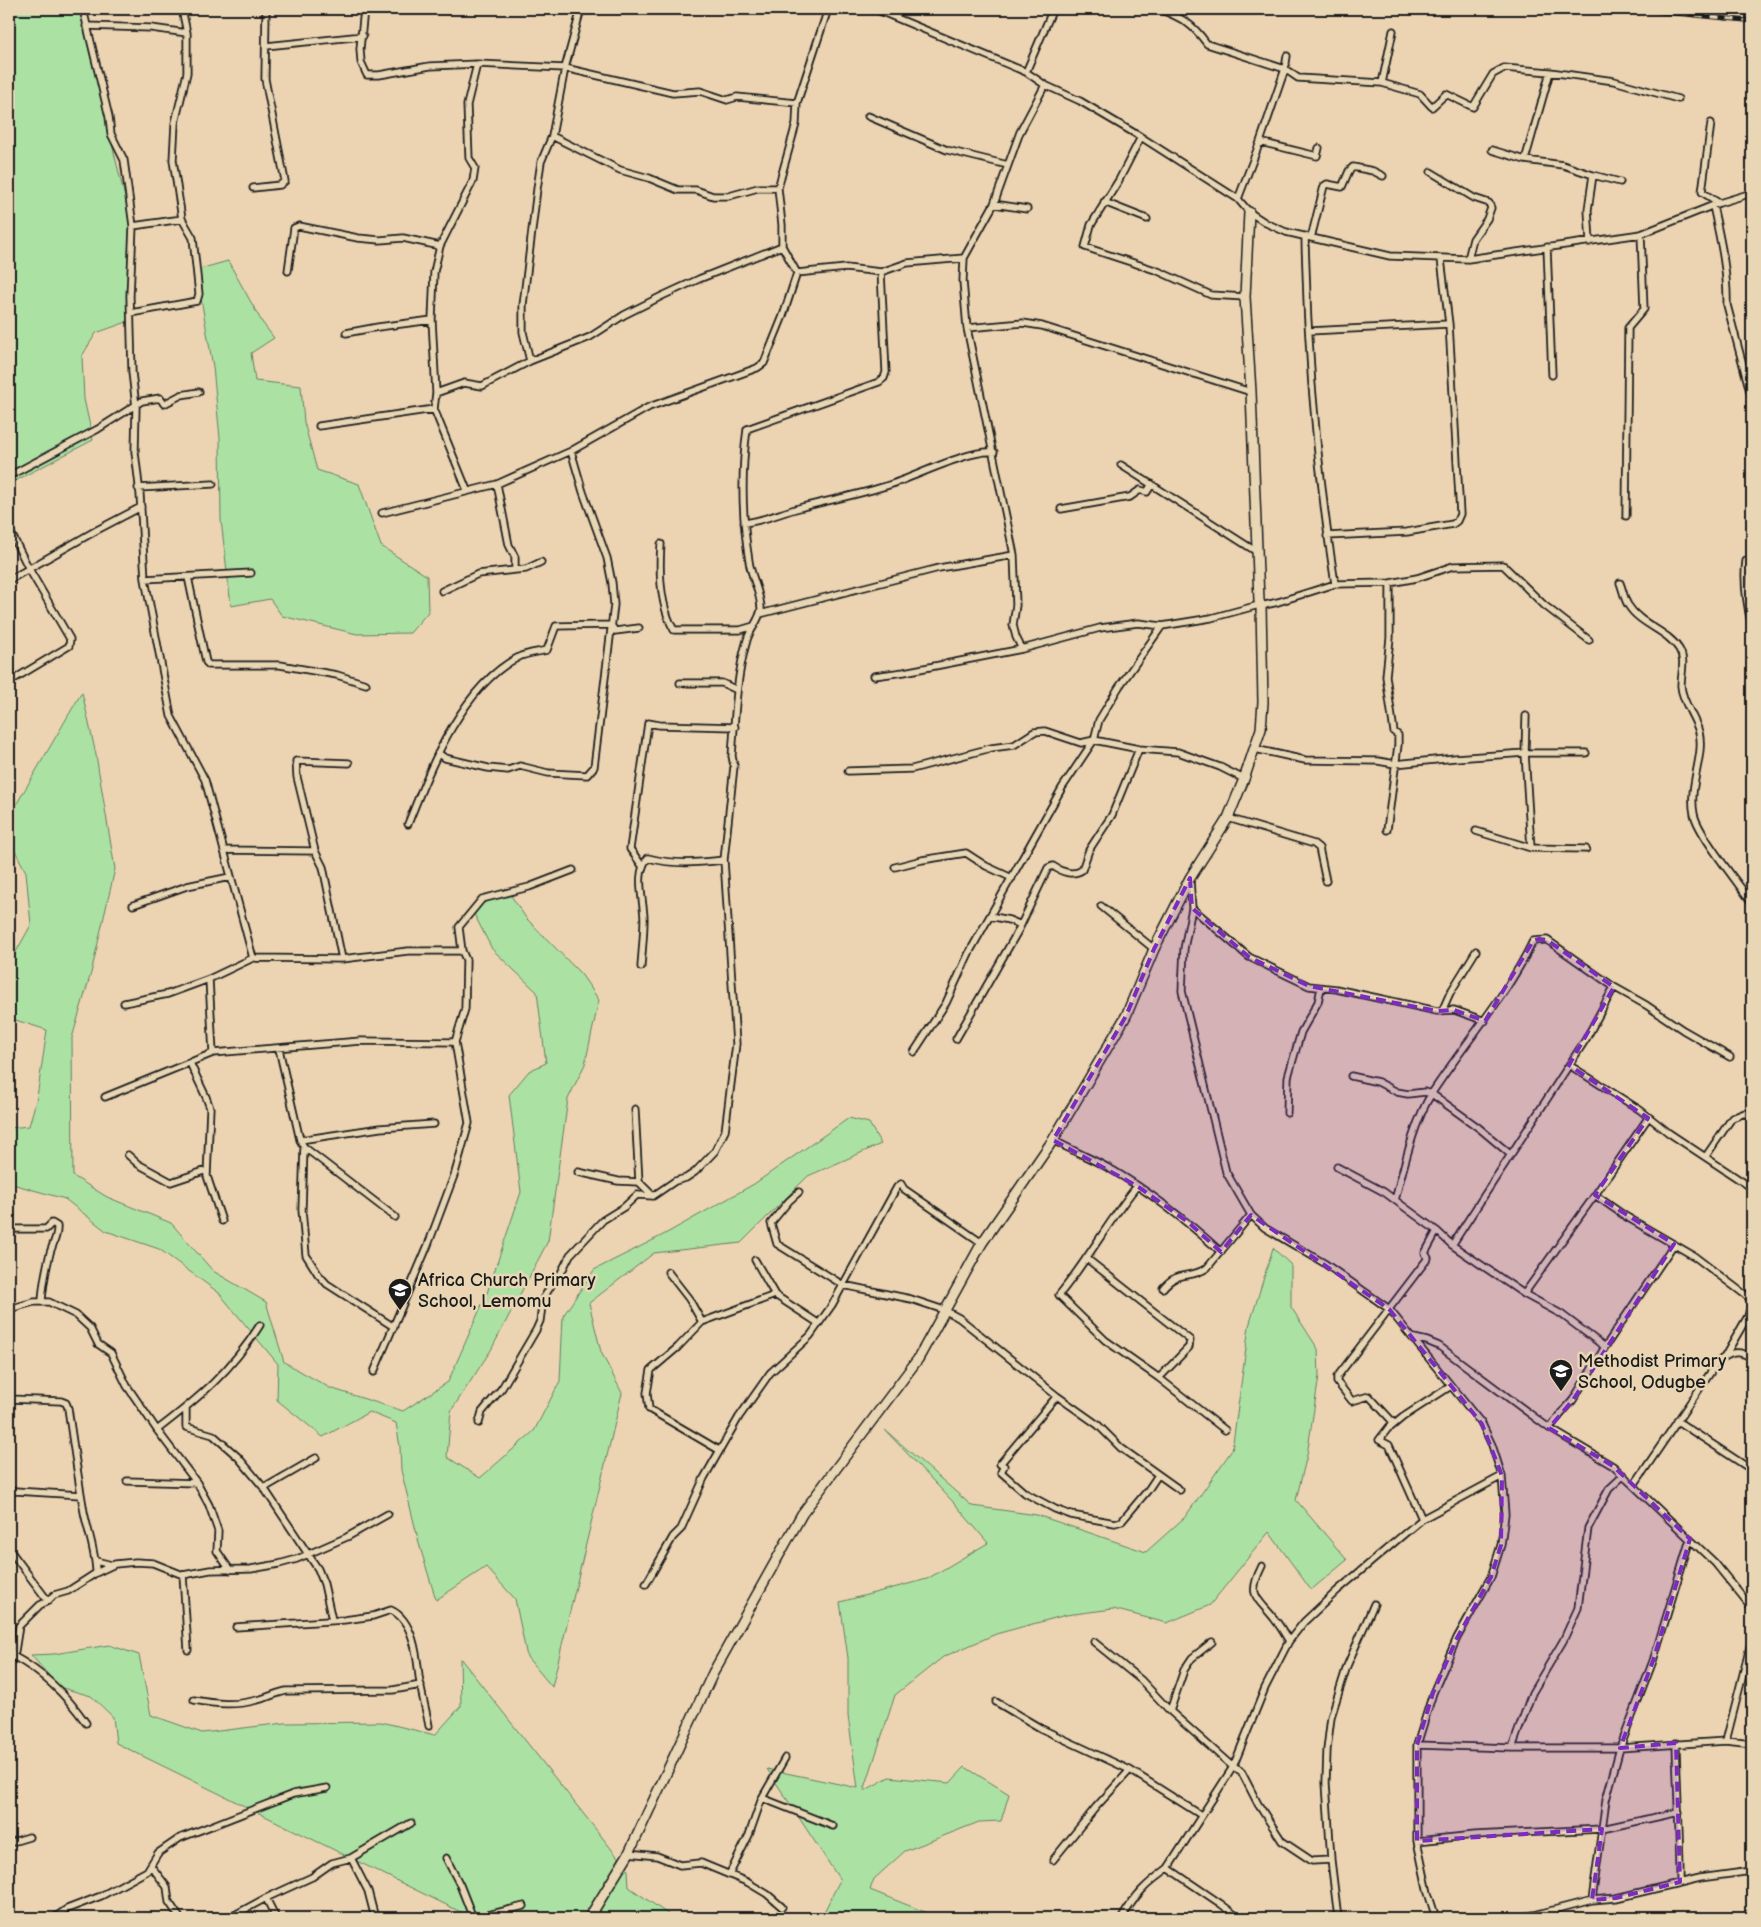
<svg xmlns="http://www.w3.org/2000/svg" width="1761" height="1927" viewBox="0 0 1761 1927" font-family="'Balsamiq Sans',sans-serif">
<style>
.green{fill:#ace1a4;stroke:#647e60}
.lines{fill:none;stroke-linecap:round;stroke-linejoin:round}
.street-casing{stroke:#1c1c1c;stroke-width:9}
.secondary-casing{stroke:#1c1c1c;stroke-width:12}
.street{stroke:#e8d6b4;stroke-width:5.5}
.secondary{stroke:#e8d6b4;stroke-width:9}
.rail-casing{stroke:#1c1c1c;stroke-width:4.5}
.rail{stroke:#e8d6b4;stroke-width:2.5;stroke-dasharray:8;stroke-linecap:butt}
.marked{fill:#7b2cbf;fill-opacity:0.2;stroke:#7b2cbf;stroke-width:4;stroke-dasharray:10 6;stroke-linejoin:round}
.labels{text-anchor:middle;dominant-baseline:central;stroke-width:5;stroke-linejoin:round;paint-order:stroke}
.poi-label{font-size:18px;fill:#1c1c1c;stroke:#e8d6b4;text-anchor:start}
</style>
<rect width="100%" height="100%" fill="#ecd4b3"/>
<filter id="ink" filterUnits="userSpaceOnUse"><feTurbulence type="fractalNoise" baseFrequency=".02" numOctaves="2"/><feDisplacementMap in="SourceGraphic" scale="10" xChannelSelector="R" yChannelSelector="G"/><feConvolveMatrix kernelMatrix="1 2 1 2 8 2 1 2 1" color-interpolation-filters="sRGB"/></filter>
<g filter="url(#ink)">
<path class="green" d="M 9,9 L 79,9 L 130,218 L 127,322 L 96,333 L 82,356 L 84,399 L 93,440 L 9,484 Z
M 228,261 L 262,322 L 274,338 L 251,353 L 255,381 L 301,386 L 304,422 L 317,470 L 359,484 L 381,546 L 427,576 L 428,612 L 410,633 L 357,634 L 282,616 L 270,599 L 231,606 L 221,520 L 220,438 L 213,367 L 196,270 Z
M 82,692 L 96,755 L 115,869 L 91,973 L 72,1038 L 73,1176 L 107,1197 L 171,1223 L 213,1271 L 266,1302 L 284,1362 L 330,1388 L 403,1411 L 448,1382 L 487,1293 L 521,1192 L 509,1095 L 529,1071 L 546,1063 L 537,992 L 492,949 L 472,910 L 506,888 L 526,918 L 581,974 L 599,1000 L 585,1064 L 568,1099 L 548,1241 L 491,1350 L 451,1411 L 447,1457 L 480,1478 L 534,1431 L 560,1381 L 563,1316 L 594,1270 L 665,1234 L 754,1184 L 849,1118 L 869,1123 L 881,1144 L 808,1176 L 741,1243 L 654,1253 L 589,1303 L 601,1352 L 622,1393 L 552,1687 L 527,1657 L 515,1599 L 486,1567 L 436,1600 L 420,1547 L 401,1470 L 400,1447 L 396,1423 L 369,1412 L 323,1437 L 277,1400 L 278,1364 L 219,1293 L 159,1249 L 106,1231 L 65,1199 L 16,1185 L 9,1187 L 9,1128 L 29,1126 L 37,1097 L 47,1030 L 9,1018 L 9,961 L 11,961 L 31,925 L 26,872 L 9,839 L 9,817 Z
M 1273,1248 L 1291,1265 L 1291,1307 L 1318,1349 L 1319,1376 L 1307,1455 L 1296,1500 L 1347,1560 L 1311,1590 L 1269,1532 L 1210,1605 L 1167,1623 L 1113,1609 L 1066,1615 L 996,1634 L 943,1657 L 895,1695 L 864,1791 L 889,1777 L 950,1783 L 965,1767 L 1009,1794 L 1001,1821 L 979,1822 L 905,1851 L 874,1879 L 870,1890 L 940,1918 L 821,1918 L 840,1880 L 767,1769 L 858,1788 L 848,1716 L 848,1658 L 840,1602 L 927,1579 L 988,1543 L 955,1504 L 885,1430 L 972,1506 L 1037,1515 L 1146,1552 L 1185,1517 L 1232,1450 L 1249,1326 Z
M 109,1645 L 139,1655 L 151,1715 L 202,1733 L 285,1723 L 381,1722 L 435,1735 L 461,1706 L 460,1658 L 628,1870 L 629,1887 L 672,1917 L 680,1918 L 473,1918 L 116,1743 L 113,1717 L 91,1696 L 59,1687 L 31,1655 L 54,1654 Z"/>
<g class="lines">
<defs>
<path id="street" d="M 83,9 L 109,117 L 111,134 L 124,160 L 133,226 L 130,296 L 132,372 L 136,407 L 135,452 L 140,494 L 145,579 L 171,716 L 205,780 L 253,958
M 364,9 L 360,49 L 361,62 L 367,75 L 379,75 L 430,66 L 477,64 L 565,68 L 673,93 L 700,91 L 727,100 L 737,97 L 797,103
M 875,9 L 1026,72 L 1045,85 L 1080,101 L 1141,137 L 1238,199 L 1249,212 L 1266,223 L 1286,232 L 1390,256 L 1468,259 L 1641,234 L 1719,203 L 1752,193
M 1159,9 C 1182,18 1192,23 1207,44 L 1285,69 L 1260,142 L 1238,199
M 86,26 L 151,28 L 187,33
M 266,46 L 363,36
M 1287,56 L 1285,69 L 1298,78 L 1382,83 L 1420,94 L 1432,107 L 1446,94 L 1473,107 L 1493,74 L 1504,68 L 1550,72 L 1614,81 L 1678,99
M 1026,72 L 1053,9
M 1382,83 L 1393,31
M 868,116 L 947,150 L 1008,165
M 1711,123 L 1702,192 L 1719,203
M 552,136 L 620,170 L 649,178 L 678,190 L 696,190 L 713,196 L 729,196 L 758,188 L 778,188
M 1141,137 L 1119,180 L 1091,225 L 1085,247 L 1158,271 L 1211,295 L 1245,297
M 1260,142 L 1317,156 L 1319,148
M 1492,150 L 1525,160 L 1563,165 L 1593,175 L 1620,182
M 1525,160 L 1550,72
M 1431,172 L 1474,198 L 1489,203 L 1491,208 L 1487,219 L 1473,239 L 1468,259
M 253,188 L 280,185 L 285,181 L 265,79 L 266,9
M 1104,202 L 1147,219
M 994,204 L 1027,209
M 1713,206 C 1720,238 1728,273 1727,305 L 1752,399
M 133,226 L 182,219
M 1305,236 C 1307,352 1317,469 1335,584
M 1311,238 L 1324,186 L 1327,184 L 1342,187 L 1349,171 L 1353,167 L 1373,171 L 1383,176
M 1590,242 L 1588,210 L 1593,175
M 1547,247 L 1552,375
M 288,271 L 294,228 L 299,226 L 358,238 L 380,240 L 403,238 L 440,246
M 797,273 L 846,268 L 881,272 L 907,263 L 964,258
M 131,313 L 197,301 L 199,294 L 193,238 L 182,219 L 173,160 L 175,123 L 187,73 L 187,33 L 182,9
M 967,328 L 1023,323 L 1042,326 L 1251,392
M 1309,331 L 1449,324
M 346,333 L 378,327 L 432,320
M 530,361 L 523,332 L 523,305 L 537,189 L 541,162 L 552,136 L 565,68 L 581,9
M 436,393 L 464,383 L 482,386 L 530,361 L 590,337 L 624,315 L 662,296 L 699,279 L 782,246
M 319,426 L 434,409
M 1121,465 L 1257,552
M 9,476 L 98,429 L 142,401 L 160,398 L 164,404 L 181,395 L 199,392
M 497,484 L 509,545 L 515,557 L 515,570 L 526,569 L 541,562
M 138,488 L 213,484
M 467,490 L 434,409 L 436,393 L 432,320 L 434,272 L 440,246 L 473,181 L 475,168 L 469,158 L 467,105 L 477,64
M 1061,509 L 1130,497 L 1140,490 L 1147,492 L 1152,484
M 382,513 L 497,484 L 571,451 L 649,407 L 757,368 L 764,363 L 783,316 L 797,273 L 782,246 L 782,225 L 778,188 L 796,124 L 797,103 L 828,9
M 1626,516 L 1628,328 L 1644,309 L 1641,234
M 744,523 C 763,521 780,513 799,508 C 830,500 862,494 892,484 C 917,476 970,449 994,452
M 9,529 L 29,569 L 70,639 L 69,646 L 9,682
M 1327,536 L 1407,532 L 1453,524 L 1457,521 L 1460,514 L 1449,324 L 1441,259
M 661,544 C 659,571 660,606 674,630 L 740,630 L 754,626
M 1752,557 L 1746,561 C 1743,582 1747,606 1752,627
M 188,577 L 206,662 L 209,665 L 280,665 L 337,675 L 366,684
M 145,579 L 251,573
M 9,580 L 97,530 L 141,507
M 1620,583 C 1623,590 1624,599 1628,605 C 1640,625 1667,630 1679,649 C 1686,660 1681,674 1681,686 C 1682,702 1695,717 1699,732 C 1705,756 1688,785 1694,814 C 1698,834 1739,884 1752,903
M 442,591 L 478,574 L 515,570
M 1261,606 L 1278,602 L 1335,584 L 1390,583 L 1417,578 L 1453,566 L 1503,565 L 1544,605 L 1589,640
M 760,614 L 939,568 L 1014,555
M 1022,649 L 1016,637 L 1013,625 L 1016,605 L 1014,555 L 967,328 L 963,281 L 964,258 L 994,204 L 1020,132 L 1045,85
M 874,676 L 904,672 L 1022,649 L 1100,628 L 1138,623 L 1162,626 L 1211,618 L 1259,605
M 680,683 L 722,683 L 737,690
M 1526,716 L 1525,753 L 1531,848
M 1255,749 L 1305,760 L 1378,761 L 1395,764 L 1455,758 L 1525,753 L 1586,753
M 438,753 L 445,758 L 488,768 L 508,770 L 520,766 L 548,773 L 587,775 L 594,767 L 614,605 L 612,583 L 607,558 L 583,492 L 571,451
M 848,771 L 912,769 L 991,748 L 1014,745 L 1034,732 L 1045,731 L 1081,743 L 1094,740 L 1139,749 L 1178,752 L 1220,767 L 1244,779
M 1228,818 L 1314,844 L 1319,848 L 1326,881
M 408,824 C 430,768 463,683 521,656 C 529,653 539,652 547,650 L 556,626 L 611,625 L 615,631 L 639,628
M 1387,830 L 1398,745 L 1398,735 L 1394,732 L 1386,676 L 1390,638 L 1390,583
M 1476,831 L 1531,848 L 1586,849
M 224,850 L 315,851 L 323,867 L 342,959
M 315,851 L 297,777 L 296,761 L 349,763
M 643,867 L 630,849 L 648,723 L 659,725 L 735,727
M 895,867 L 922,860 L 966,853 L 986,866 L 1012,878
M 1190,880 L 1192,908 L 1184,949 L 1182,991 L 1226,1172 L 1251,1215 L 1265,1228 L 1324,1263 L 1389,1309 L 1482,1424 L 1492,1445 L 1502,1476 L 1505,1514 L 1501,1545 L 1491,1577 L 1457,1638 L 1433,1693 L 1417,1745 L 1417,1841 L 1428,1893 L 1436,1918
M 133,905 L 187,886 L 230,877
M 1101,906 L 1154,949
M 1192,908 L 1249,957 L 1309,986 L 1336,989 L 1437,1011 L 1454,1010 L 1485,1021
M 990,916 L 1009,920 L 1021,925
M 641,967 C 642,951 644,935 644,919 C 644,901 634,873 648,858 C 675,865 696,863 724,860
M 209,979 L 213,1053
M 124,1003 L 168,994 L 209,979 L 253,958 L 342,959 L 408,951 L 462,951
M 1442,1011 L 1450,993 L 1476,951
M 956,1039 L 1018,931 L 1048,868 L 1053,866 C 1061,872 1073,876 1082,870 L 1089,850 L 1112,815 L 1139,749
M 279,1049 L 300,1140 L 304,1147 L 302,1210 L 306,1255 L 318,1274 L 327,1284 L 394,1327
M 914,1052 L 946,1003 L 969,953 L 1062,788 L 1094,740 L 1099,720 L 1119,687 L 1162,626
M 190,1063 L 206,1097 L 210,1108 L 207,1176 L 222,1221
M 1569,1065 L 1640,1110 L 1669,1133 L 1752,1188
M 1351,1076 L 1378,1082 L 1397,1092 L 1408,1094 L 1425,1092 L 1432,1094 L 1479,1128 L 1510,1154
M 105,1097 L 213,1053 L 361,1041 L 455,1042
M 635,1109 L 639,1182
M 1287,1113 L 1288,1077 L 1301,1032 L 1318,1002 L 1321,988
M 300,1140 L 380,1128 L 434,1124
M 1053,1140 C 1073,1151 1095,1160 1114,1171 C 1153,1194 1188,1222 1221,1252
M 304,1147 L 395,1217
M 128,1155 L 138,1164 L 171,1182 L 207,1170
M 1706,1156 L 1732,1118 L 1745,1113 L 1752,1117
M 1337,1167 L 1384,1192 L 1437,1231 L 1452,1245 L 1524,1294 L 1561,1314 L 1605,1347
M 578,1172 L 618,1181 L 639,1182 L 653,1196
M 1137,1186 C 1109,1220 1088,1260 1059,1295 L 1105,1340 L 1159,1378 L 1225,1430
M 799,1192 L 789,1201 L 771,1223 L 777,1244 L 843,1285 L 911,1299 L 944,1310 L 959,1318 L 1057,1396 L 1098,1425 L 1121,1448 L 1180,1490
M 1595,1195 L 1625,1216 L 1694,1256 L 1752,1300
M 1395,1200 C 1404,1167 1414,1121 1432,1093 C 1466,1041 1507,996 1533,941 L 1547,940 L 1614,987 L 1646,1005 L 1683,1030 L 1730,1057
M 9,1229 L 46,1229 L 52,1223 L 57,1226 C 58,1236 53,1243 50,1253 C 46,1269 43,1285 42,1301
M 1452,1245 L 1586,1039 L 1614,987
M 1086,1258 L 1190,1340 L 1189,1347 L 1159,1378
M 755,1260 L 775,1295 L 818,1323
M 668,1272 L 689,1299 L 702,1322
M 1163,1288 C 1179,1269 1189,1280 1207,1268 L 1251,1215
M 1524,1294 L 1595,1195 L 1648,1118
M 9,1309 L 34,1302 L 49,1302 L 76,1315 L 90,1328 L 98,1344 L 111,1353 L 127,1386 L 157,1430 L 197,1483 L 209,1505 L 218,1531 L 217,1551 L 230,1570
M 1414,1338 L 1427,1341 L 1439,1346 L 1549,1428 L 1613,1466 L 1715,1563 L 1752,1609
M 1725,1356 L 1748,1316 L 1752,1302
M 374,1372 L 428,1245 L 455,1173 L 469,1123 L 455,1042 L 465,1009 L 466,960 L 462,951 L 459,927 L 482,899 L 529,887 L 573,870
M 1057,1396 L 1000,1464 L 1004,1466 L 1001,1472 L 1025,1493 L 1055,1509 L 1071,1515 L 1115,1523 L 1122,1521 L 1148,1490 L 1158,1475
M 9,1399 L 61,1401 L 66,1403 L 68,1408 C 73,1443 78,1477 84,1512 C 88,1532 96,1553 96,1573
M 186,1408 L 186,1427 L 213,1435 L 238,1457 L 264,1488 L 318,1569 L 324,1584 L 332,1620
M 1677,1421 L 1752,1470
M 479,1423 L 482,1412 L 502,1388 L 536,1330 L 540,1321 L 543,1299 L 552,1284 L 558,1279 L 570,1255 L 603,1220 L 624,1207 L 637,1195 L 653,1196 L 675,1181 L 686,1178 L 695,1172 L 715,1151 L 725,1131 L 736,1044 L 724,860 L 734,766 L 732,756 C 735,717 736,677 747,640 C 750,629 760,620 761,609 C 761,593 751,577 749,561 C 742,518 741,473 747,429 L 879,382 L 884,378 L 886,372 L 881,272
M 1391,1427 L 1403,1417 L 1451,1386
M 1549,1428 L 1573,1400 L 1605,1347 L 1674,1244
M 157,1430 C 199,1398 232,1370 260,1325
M 1382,1438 L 1379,1440 L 1389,1445 L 1422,1519
M 1379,1440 L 1393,1422 L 1369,1396 L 1352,1401 L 1337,1382 L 1337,1377 L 1428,1258 L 1425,1253 L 1437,1231
M 719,1450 L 649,1409 L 647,1393 L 651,1370 L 678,1347 L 702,1322 L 775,1295
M 127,1481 L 197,1483
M 1634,1485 L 1717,1363 C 1729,1352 1738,1349 1752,1358
M 264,1488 L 316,1458
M 9,1493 L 15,1491 L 81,1495
M 9,1549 L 48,1601
M 96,1561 L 112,1565
M 1262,1566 C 1246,1598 1258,1597 1276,1621 C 1281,1627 1285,1635 1289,1641
M 183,1575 L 188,1650
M 646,1584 L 673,1537 L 681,1529 L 704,1478 L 739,1417 L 770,1373 L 810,1336 L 832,1305 L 897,1187 L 901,1184 L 904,1189 L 982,1243
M 236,1627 L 344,1620 L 373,1616 L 391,1610 C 413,1620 417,1655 419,1676 C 421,1693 426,1709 429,1726
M 1094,1642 L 1141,1680 L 1170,1711 L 1233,1767 L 1241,1771 L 1258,1804 L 1282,1841 L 1312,1861 L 1331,1860
M 13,1656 C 43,1672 67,1696 86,1723
M 9,1660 L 15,1651 L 19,1626 L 40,1605 L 48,1601 L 54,1595 L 68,1591 L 96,1573 L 115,1564 L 136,1562 L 153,1563 L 183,1575 L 210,1570 L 251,1569 L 279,1564 L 297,1559 L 347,1537 L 388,1514
M 194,1700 C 216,1704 235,1706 257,1700 C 267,1698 276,1693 286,1691 L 393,1690 L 421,1685
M 996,1702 L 1042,1729 L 1130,1770 L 1201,1815
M 1170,1711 L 1184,1670 L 1192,1658 L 1212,1642
M 1726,1741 L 1752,1639
M 1676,1743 C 1677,1790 1680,1836 1680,1882
M 1417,1745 L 1512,1748 L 1620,1748 L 1726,1741 L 1752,1744
M 1512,1748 L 1532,1693 L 1563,1641 L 1578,1608 L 1588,1528 L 1609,1489 L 1624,1475
M 762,1798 L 833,1826
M 1417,1841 L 1475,1835 L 1602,1829 L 1679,1812
M 9,1843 L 29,1837
M 629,1853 L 657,1856 L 680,1865 L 701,1863 L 747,1882 L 767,1894 L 782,1907
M 351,1858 L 368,1891 L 375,1918
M 446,1858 L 460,1885 L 473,1918
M 1053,1860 L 1096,1807 L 1130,1770
M 151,1866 L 167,1887 L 169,1902 L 180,1918
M 729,1875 L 749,1835 L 762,1798 L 785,1758
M 266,1898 L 276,1918
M 1592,1900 L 1606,1800 L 1620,1748 L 1653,1661 L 1690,1539
M 54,1918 L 67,1909 L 101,1896 L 147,1871 L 158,1853 L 180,1838 L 293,1794 L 327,1788
M 229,1918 L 266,1898 L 312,1877 L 332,1863 L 351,1858 L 411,1823
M 475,1918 L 524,1906
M 1122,1918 C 1136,1894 1145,1885 1168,1868
M 1239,1918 L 1221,1904 L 1168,1868 L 1233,1767 L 1265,1688 L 1289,1641 L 1304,1622 L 1338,1590 L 1422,1519 L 1502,1476
M 1338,1918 L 1331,1860 L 1326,1783 L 1327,1750 L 1331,1717 L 1347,1666 L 1374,1604
M 1517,1918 L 1534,1915 L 1592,1900 L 1616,1898 L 1700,1878 L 1752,1871"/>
<path id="secondary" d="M 589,1918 L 629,1853 L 713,1673 L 802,1514 L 918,1359 L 982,1243 L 1053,1140 L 1126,1016 L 1154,949 L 1190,878 L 1228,818 L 1244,779 L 1261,729 L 1263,702 L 1261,606 L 1259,601 L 1251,392 L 1245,297 L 1249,212"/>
</defs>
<use href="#street" class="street-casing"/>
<use href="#secondary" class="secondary-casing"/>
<use href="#street" class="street"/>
<use href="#secondary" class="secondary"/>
<defs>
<path id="rail" d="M 1632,9 L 1752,21"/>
</defs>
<use href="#rail" class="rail-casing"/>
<use href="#rail" class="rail"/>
</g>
</g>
<path class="marked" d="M 1190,878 L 1192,908 L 1249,957 L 1309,986 L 1437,1011 L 1454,1010 L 1485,1021 L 1533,941 L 1539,939 L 1547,940 L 1614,987 L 1569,1065 L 1648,1118 L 1595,1195 L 1674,1244 L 1573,1400 L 1549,1428 L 1613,1466 L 1690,1539 L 1653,1661 L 1620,1748 L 1676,1743 L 1680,1882 L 1616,1898 L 1592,1900 L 1602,1829 L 1417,1841 L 1417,1745 L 1433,1693 L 1457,1638 L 1491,1577 L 1501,1545 L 1502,1476 L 1482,1424 L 1389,1309 L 1251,1215 L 1221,1252 L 1188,1222 L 1137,1186 L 1053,1140 L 1126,1016 L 1154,949 Z"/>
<defs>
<symbol id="school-pin" viewBox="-11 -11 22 30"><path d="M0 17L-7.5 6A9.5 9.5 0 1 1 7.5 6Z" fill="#1c1c1c" stroke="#e8d6b4"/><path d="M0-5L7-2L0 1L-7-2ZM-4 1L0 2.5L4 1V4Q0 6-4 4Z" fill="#fff"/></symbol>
</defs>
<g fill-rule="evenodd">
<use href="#school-pin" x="386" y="1276" width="28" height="38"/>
<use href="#school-pin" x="1547" y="1357" width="28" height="38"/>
</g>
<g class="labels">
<g class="poi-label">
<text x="418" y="1280">Africa Church Primary<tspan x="418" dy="21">School, Lemomu</tspan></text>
<text x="1578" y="1361">Methodist Primary<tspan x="1578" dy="21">School, Odugbe</tspan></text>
</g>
</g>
<rect width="1761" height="1927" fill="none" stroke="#e8d6b4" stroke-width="30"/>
<rect x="15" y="15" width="1731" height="1897" fill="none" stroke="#1c1c1c" stroke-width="2" filter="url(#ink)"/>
</svg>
